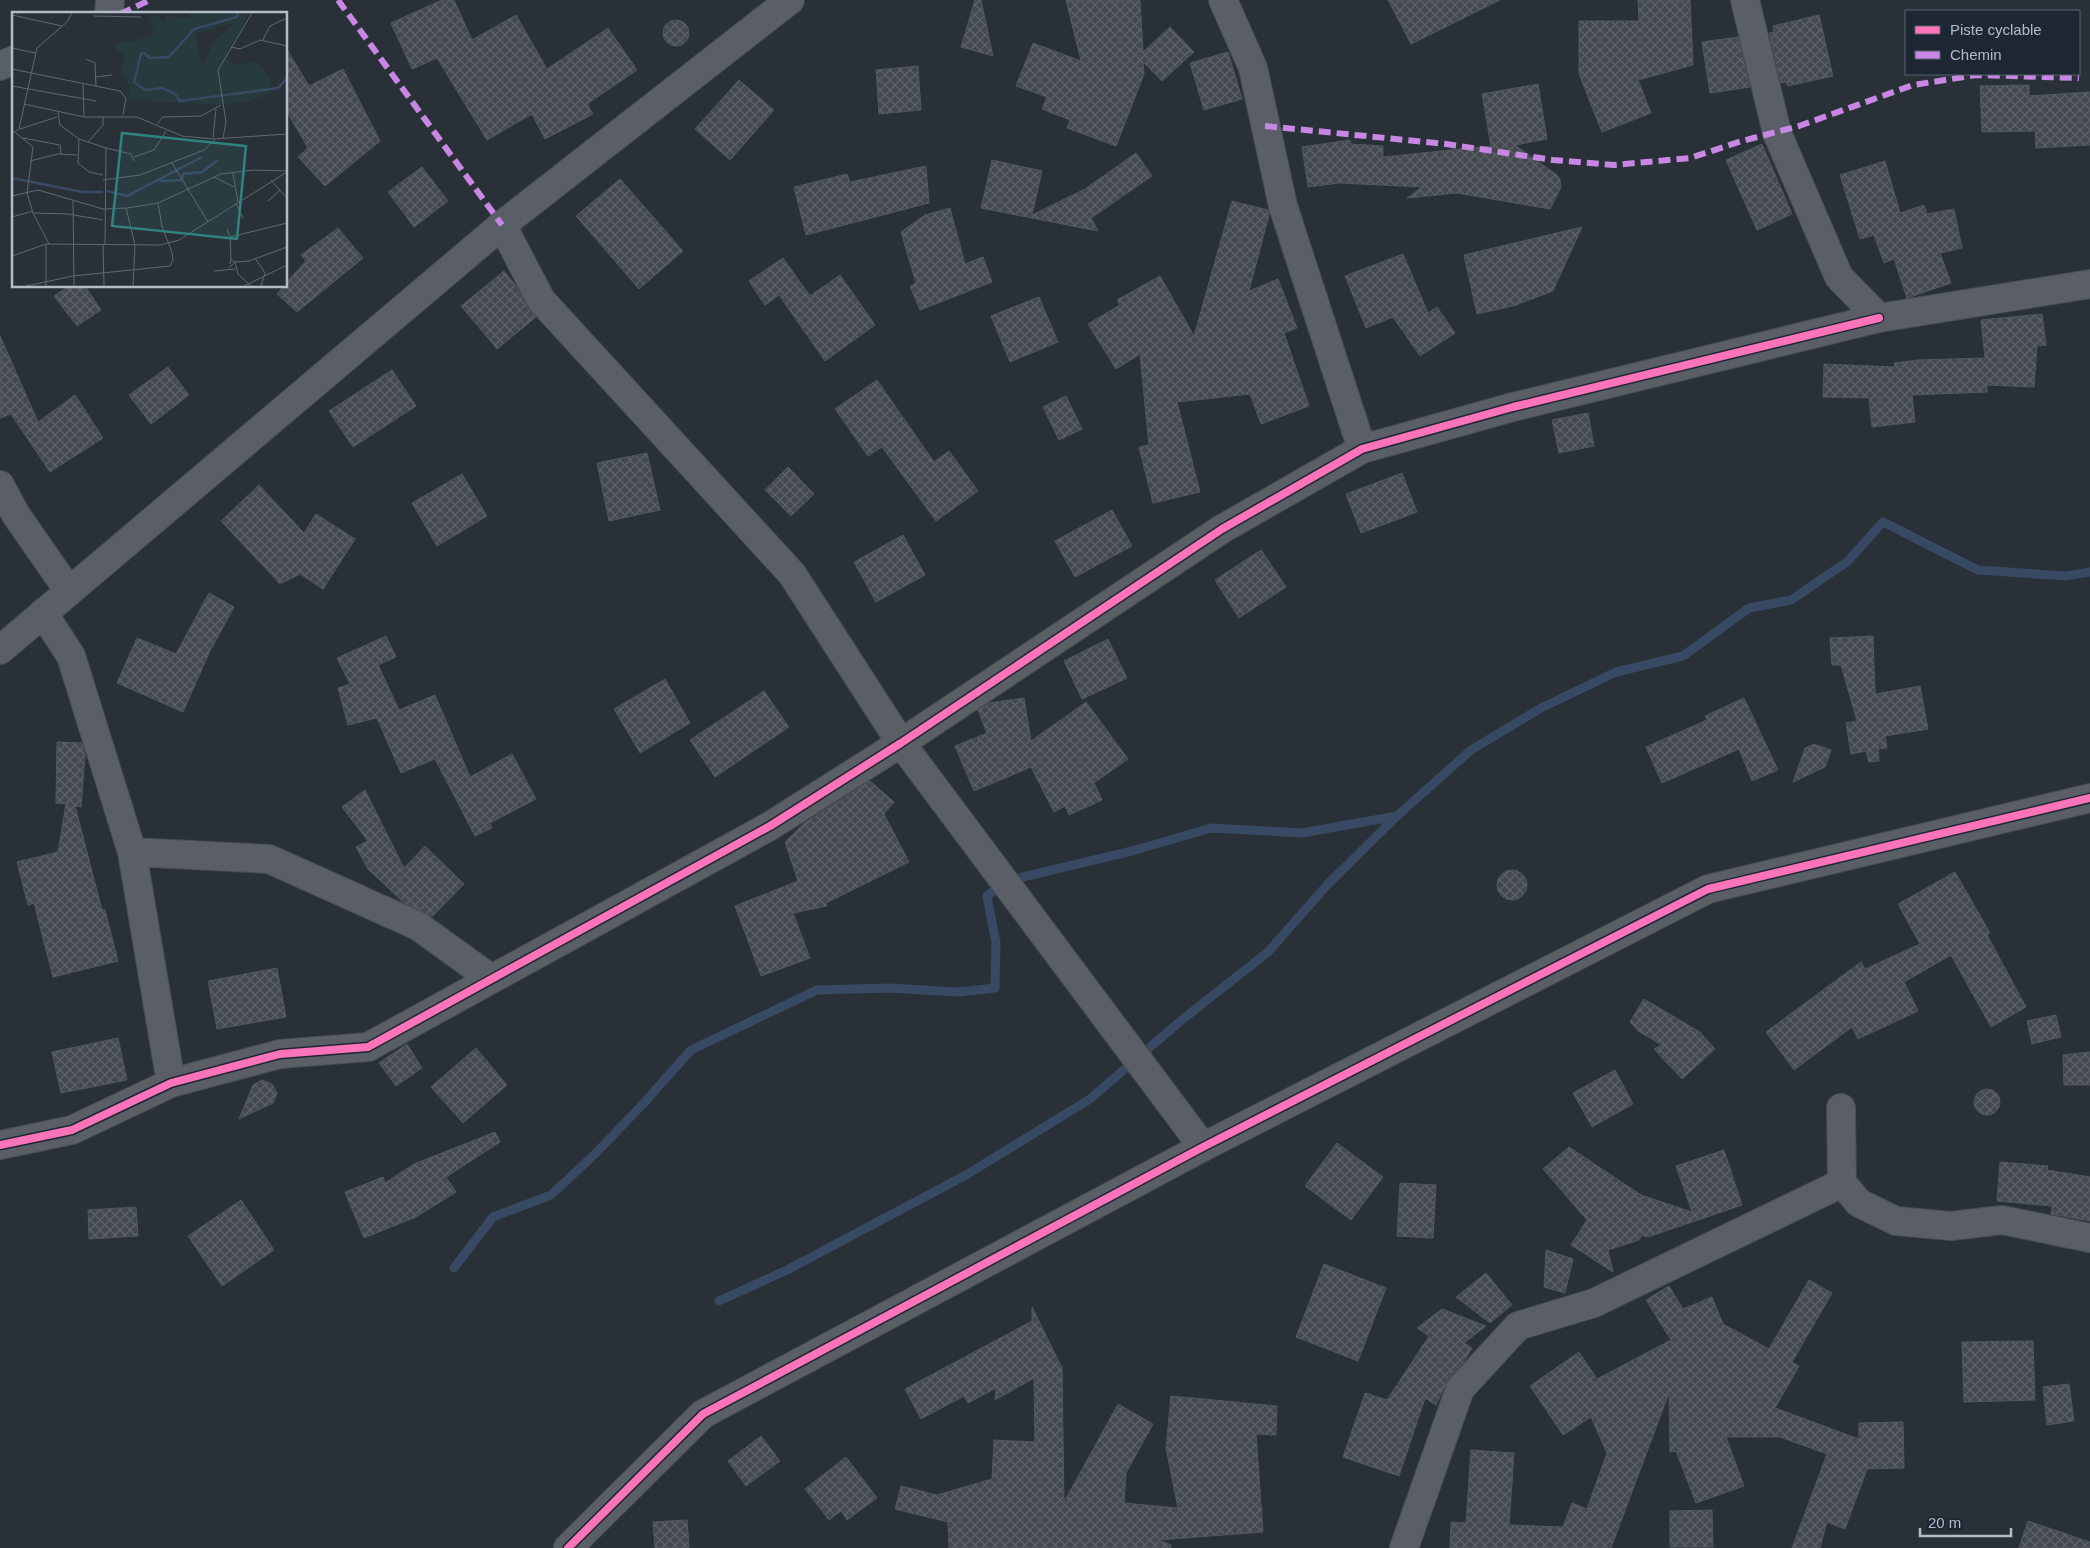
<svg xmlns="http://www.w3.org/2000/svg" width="2090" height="1548" viewBox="0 0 2090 1548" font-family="Arial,sans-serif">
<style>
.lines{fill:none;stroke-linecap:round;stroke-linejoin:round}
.stream{stroke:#384963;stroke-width:9}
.building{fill:url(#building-cross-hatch);stroke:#52575f}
.minor-casing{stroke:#484c53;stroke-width:30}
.tertiary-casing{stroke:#484c53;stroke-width:30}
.minor{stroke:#5a5e66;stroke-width:28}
.tertiary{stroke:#5a5e66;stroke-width:28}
.quiet{stroke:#c787e3;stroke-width:6;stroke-dasharray:12 6;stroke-linecap:butt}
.cycleway-casing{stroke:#1d2633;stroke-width:11}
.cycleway{stroke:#fb73b8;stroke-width:8}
.inset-river{fill:none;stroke:#384963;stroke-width:2.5}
.inset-road{fill:none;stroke:#616872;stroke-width:1}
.view{fill:#308480;fill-opacity:0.15;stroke:#308480;stroke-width:2.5}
.inset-edge{fill:none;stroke:#b4bcc9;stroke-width:2.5}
</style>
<defs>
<pattern id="building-cross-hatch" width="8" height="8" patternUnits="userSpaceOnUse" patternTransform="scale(1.25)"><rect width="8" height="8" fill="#444950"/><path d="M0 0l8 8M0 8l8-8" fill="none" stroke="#5d6168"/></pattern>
</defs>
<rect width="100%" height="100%" fill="#2a3038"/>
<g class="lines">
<path class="stream" d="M 454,1268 L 493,1217 L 551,1195 L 595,1154 L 642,1105 L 691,1050 L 817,990 L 888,988 L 958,992 L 995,988 L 996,943 L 987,896 L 1006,881 L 1132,851 L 1211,828 L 1302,833 L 1397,816
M 719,1301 L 787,1270 L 966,1175 L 1090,1099 L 1178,1023 L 1268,952 L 1328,884 L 1397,816 L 1471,750 L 1541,708 L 1616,672 L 1683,656 L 1749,608 L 1791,600 L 1847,562 L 1883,522 L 1978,570 L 2066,576 L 2090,572"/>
</g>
<path class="building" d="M 442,0 L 454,0 L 472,40 L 516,15 L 547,69 L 608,28 L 637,70 L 587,104 L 593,114 L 545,139 L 532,114 L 487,140 L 437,58 L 412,69 L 391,23 Z
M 975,0 L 981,0 L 993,56 L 961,47 Z
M 1066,0 L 1140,0 L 1143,52 L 1170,27 L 1194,52 L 1162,81 L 1143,62 L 1144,74 L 1116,146 L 1067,128 L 1070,120 L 1042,109 L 1047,97 L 1016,86 L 1033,43 L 1081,61 Z
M 1388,0 L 1500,0 L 1411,44 Z
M 1638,0 L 1690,0 L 1693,65 L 1638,80 L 1651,113 L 1602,132 L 1579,74 L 1579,21 L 1639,21 Z
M 1819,15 L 1833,76 L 1788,86 L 1786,82 L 1781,83 L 1769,33 L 1774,32 L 1773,26 Z
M663 33a13 13 0 1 1 26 0a13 13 0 1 1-26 0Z
M 1738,37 L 1750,87 L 1710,93 L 1702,42 Z
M 286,48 L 309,86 L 343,69 L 380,141 L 325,186 L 298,157 L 308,148 L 286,110 Z
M 1228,52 L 1242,99 L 1204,110 L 1190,63 Z
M 918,66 L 921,110 L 879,114 L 876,70 Z
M 739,80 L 774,110 L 730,160 L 695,129 Z
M 1538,84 L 1547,139 L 1515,145 L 1557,175 L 1560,179 L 1561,187 L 1550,209 L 1457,193 L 1407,198 L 1422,187 L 1339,183 L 1308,187 L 1302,147 L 1350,140 L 1351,144 L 1383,146 L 1383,157 L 1491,146 L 1482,94 Z
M 2029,85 L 2029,96 L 2090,92 L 2090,145 L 2036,148 L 2035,131 L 1982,132 L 1980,86 Z
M 1762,144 L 1792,214 L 1757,230 L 1726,160 Z
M 1136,153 L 1152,176 L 1091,218 L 1098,231 L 981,208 L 992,160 L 1042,171 L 1032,215 L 1085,189 Z
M 1885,161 L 1900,213 L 1924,205 L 1927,214 L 1954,209 L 1962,248 L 1940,253 L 1951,283 L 1907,298 L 1894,259 L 1884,263 L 1874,235 L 1860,239 L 1840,175 Z
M 926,166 L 929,203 L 806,235 L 794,187 L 847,174 L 850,182 Z
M 422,167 L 448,201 L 414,227 L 388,192 Z
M 620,179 L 683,251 L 639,289 L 576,216 Z
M 1232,201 L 1268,210 L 1269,215 L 1249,291 L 1278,279 L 1297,328 L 1284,333 L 1309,406 L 1261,424 L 1250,394 L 1177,402 L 1200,492 L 1153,503 L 1139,447 L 1149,445 L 1140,354 L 1116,369 L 1088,324 L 1120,305 L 1117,300 L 1160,276 L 1194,336 Z
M 950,208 L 965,264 L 983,257 L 992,282 L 920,310 L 910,286 L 916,283 L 901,232 L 925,215 Z
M 1582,227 L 1553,291 L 1513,306 L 1477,314 L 1464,255 Z
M 338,228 L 363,258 L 297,312 L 277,294 L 284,286 L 286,286 L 286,283 L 306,261 L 301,255 Z
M 1403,254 L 1428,313 L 1437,307 L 1455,333 L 1420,356 L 1393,317 L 1366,328 L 1345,276 Z
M 783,258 L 810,296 L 840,275 L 875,325 L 825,361 L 779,295 L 765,305 L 749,281 Z
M 504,271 L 516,286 L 527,307 L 536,317 L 497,349 L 461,306 Z
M 69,286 L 85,286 L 101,310 L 77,326 L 54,296 Z
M 1039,297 L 1058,342 L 1010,362 L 991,316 Z
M 2042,314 L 2046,345 L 2037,346 L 2034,387 L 1987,385 L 1987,392 L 1912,395 L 1915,422 L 1872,427 L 1869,398 L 1823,397 L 1824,364 L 1895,367 L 1894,363 L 1918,360 L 1985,358 L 1981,320 Z
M 0,336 L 38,422 L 75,395 L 103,438 L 50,472 L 11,414 L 0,418 Z
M 168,367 L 189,395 L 151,424 L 129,395 Z
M 392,370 L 416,406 L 353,447 L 329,411 Z
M 877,380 L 934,462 L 949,451 L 978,491 L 936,521 L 882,447 L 868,456 L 835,409 Z
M 1066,396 L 1082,429 L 1059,440 L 1043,407 Z
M 1588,413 L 1594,446 L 1559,453 L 1552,420 Z
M 647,453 L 660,510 L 609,521 L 597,463 Z
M 788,467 L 814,494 L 791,516 L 765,490 Z
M 1402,473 L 1417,512 L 1361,533 L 1346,494 Z
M 462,474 L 487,516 L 437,546 L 412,503 Z
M 259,485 L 304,533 L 316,514 L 355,539 L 323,589 L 300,574 L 280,584 L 221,521 Z
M 1112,510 L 1132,546 L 1075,577 L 1055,541 Z
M 903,535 L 925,575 L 876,602 L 854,562 Z
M 1261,550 L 1286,587 L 1239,618 L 1215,580 Z
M 209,593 L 234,607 L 209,653 L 183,712 L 117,683 L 137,638 L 176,654 Z
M 386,636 L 396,657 L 378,665 L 399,710 L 435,695 L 470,777 L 512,754 L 536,799 L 490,823 L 492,828 L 475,836 L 435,759 L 401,773 L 377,718 L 348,725 L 338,688 L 350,684 L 337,658 Z
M 1873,636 L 1875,694 L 1920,686 L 1928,729 L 1885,736 L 1887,748 L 1878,749 L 1879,761 L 1869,762 L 1866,751 L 1851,754 L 1846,723 L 1857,721 L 1841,665 L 1832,665 L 1830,638 Z
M 1108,639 L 1127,678 L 1082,699 L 1064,661 Z
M 665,679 L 690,723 L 640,753 L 614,709 Z
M 764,691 L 789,727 L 715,777 L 690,740 Z
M 1024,698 L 1031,741 L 1086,702 L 1128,759 L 1094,783 L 1102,800 L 1069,815 L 1065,806 L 1054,812 L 1031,767 L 974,791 L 955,746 L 987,733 L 978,710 L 989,703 Z
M 1744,698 L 1778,770 L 1752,781 L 1739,749 L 1662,783 L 1646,747 L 1707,720 L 1705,716 Z
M 57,742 L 82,743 L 85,755 L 81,807 L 75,806 L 102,910 L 105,910 L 118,961 L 53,977 L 34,903 L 28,905 L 17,862 L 58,852 L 66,804 L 56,803 Z
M 1814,744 L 1831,750 L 1825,767 L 1793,782 L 1805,748 Z
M 870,781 L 894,802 L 884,814 L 909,862 L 826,903 L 827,906 L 793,913 L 810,958 L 761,976 L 735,906 L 798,881 L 785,842 L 803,824 Z
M 365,790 L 404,868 L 425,846 L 464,884 L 432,917 L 403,902 L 368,869 L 356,847 L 368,841 L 342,807 Z
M1497 885a15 15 0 1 1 30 0a15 15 0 1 1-30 0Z
M 1955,872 L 1990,933 L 1987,935 L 2026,1007 L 1991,1027 L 1951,955 L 1904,982 L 1918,1011 L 1858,1039 L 1852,1027 L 1794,1070 L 1766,1032 L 1861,962 L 1865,969 L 1920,944 L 1898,904 Z
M 277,968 L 286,1017 L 217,1029 L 208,981 Z
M 1644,999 L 1700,1032 L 1715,1049 L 1682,1079 L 1654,1049 L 1662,1045 L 1638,1031 L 1630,1022 Z
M 2056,1015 L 2061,1037 L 2032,1044 L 2027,1021 Z
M 118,1038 L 127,1080 L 61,1093 L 52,1052 Z
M 407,1044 L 422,1068 L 396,1086 L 379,1063 Z
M 476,1048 L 507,1085 L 463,1123 L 431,1087 Z
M 2090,1052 L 2090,1085 L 2064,1085 L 2063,1055 Z
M 1615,1070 L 1633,1104 L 1592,1127 L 1573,1093 Z
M 262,1080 L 272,1084 L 277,1093 L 273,1103 L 239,1119 L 253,1085 Z
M1974 1102a13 13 0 1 1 26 0a13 13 0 1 1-26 0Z
M 495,1132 L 500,1142 L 446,1177 L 456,1192 L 416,1217 L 364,1238 L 345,1192 L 383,1177 L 385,1183 L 414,1164 Z
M 1337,1143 L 1383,1177 L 1351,1220 L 1305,1186 Z
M 1569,1147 L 1641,1195 L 1692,1212 L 1676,1166 L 1724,1150 L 1742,1205 L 1648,1237 L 1642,1235 L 1639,1240 L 1608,1250 L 1613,1272 L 1571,1245 L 1587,1220 L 1543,1169 Z
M 2000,1162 L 2048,1166 L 2047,1170 L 2090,1177 L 2090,1221 L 2051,1214 L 2052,1206 L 1997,1201 Z
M 1400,1183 L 1436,1185 L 1433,1238 L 1397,1236 Z
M 241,1200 L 274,1250 L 222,1286 L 188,1236 Z
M 136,1207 L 138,1236 L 89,1239 L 88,1210 Z
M 1546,1250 L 1573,1259 L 1565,1293 L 1544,1287 Z
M 1324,1264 L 1386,1288 L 1358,1361 L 1296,1337 Z
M 1486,1273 L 1512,1305 L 1490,1323 L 1456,1297 Z
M 1809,1280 L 1832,1293 L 1792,1362 L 1799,1366 L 1775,1408 L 1859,1439 L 1859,1423 L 1903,1422 L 1904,1468 L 1867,1469 L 1845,1529 L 1827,1522 L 1820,1548 L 1792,1548 L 1827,1454 L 1780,1437 L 1726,1437 L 1744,1486 L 1696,1503 L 1676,1451 L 1670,1452 L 1669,1393 L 1611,1548 L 1450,1548 L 1451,1522 L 1466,1523 L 1471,1450 L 1514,1453 L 1509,1525 L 1563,1527 L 1572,1503 L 1587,1509 L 1607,1453 L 1591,1417 L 1563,1435 L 1530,1386 L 1579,1352 L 1597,1379 L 1671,1340 L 1646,1300 L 1669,1286 L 1683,1309 L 1712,1297 L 1723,1324 L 1769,1349 Z
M 1032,1307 L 1062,1368 L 1064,1502 L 1118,1404 L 1153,1424 L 1126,1473 L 1124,1503 L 1178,1508 L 1166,1448 L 1171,1396 L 1277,1406 L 1276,1435 L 1256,1434 L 1263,1532 L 1158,1540 L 1171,1545 L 1171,1548 L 949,1548 L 948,1522 L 895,1509 L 901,1486 L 937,1495 L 992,1479 L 994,1440 L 1035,1442 L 1034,1378 L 995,1400 L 996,1388 L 968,1403 L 964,1396 L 921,1419 L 905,1389 L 1032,1321 Z
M 1442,1309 L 1486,1326 L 1464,1343 L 1472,1348 L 1463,1363 L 1448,1379 L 1436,1405 L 1425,1398 L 1399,1476 L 1343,1457 L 1365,1393 L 1387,1400 L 1429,1336 L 1417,1328 Z
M 2033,1341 L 2035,1400 L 1964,1402 L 1962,1342 Z
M 2069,1384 L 2074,1421 L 2047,1425 L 2043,1387 Z
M 761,1436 L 780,1461 L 746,1486 L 728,1461 Z
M 846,1457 L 877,1498 L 847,1520 L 841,1511 L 829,1520 L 805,1489 Z
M 1712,1510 L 1713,1547 L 1670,1547 L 1670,1511 Z
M 687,1520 L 689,1548 L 655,1548 L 653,1522 Z
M 2028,1521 L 2090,1542 L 2090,1548 L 2019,1548 Z"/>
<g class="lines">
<defs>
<path id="minor" d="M 1223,0 L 1253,68 L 1283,206 L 1362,449
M 1745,0 L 1777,133 L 1839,277 L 1879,318 L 2090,284
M 109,14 L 110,0
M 0,66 L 14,60
M 502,225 L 541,300 L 792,574 L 901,743 L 1203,1147
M 0,485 L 16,515 L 69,591
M 43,613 L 71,656 L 132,852 L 171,1083
M 132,852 L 269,859 L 418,926 L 490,978
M 1841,1108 L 1842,1183 L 1859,1203 L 1896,1221 L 1951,1226 L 2002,1220 L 2090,1238
M 0,1145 L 72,1130 L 171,1083 L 280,1054 L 368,1047 L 770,826 L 901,743 L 1222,529 L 1362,449 L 1513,407 L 1879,318
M 568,1548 L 703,1414 L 1203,1147 L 1708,889 L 2090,798
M 1404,1548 L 1460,1389 L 1518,1326 L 1594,1303 L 1842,1183"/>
<path id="tertiary" d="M 0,650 L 502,225 L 790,0"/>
</defs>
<use href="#minor" class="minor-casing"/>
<use href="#tertiary" class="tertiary-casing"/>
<use href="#minor" class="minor"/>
<use href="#tertiary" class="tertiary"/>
<path class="quiet" d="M 338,0 L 502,225
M 120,14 L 150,0
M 1265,126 L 1446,144 L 1553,160 L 1614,165 L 1690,158 L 1742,141 L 1799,126 L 1913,85 L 1977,75 L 2079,78"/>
<defs>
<path id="cycleway" d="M 0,1145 L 72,1130 L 171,1083 L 280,1054 L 368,1047 L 770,826 L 901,743 L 1222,529 L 1362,449 L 1513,407 L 1879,318
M 568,1548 L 703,1414 L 1203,1147 L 1708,889 L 2090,798"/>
</defs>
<use href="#cycleway" class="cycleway-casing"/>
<use href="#cycleway" class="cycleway"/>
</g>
<g transform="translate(12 12)">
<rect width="275" height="275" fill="#2a3038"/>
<path d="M 178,1 L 235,1 L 230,18 L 216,37 L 215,48 L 224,53 L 243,49 L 259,66 L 258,81 L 237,89 L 205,93 L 117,88 L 117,73 L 109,62 L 112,42 L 101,35 L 105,31 L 120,30 L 142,22 L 138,4 L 146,4 L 152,11 L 153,4 L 178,6 ZM 215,12 L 221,12 L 201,31 L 192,50 L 188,48 L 184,22 Z" fill="#273a3e" fill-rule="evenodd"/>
<path class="inset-river" d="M 226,1 L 225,5 L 182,17 L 157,45 L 138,46 L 132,41 L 129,42 L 122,70 L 133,78 L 150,76 L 162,81 L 168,89 L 266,76 L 275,66M 0,166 L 70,180 L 91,180M 147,169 L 170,168 L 171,162 L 190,160 L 206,148M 95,179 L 115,184 L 190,145"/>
<path class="inset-road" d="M 0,3 L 50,14M 82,4 L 129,5M 251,28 L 258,14 L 275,6M 219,35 L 228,37 L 248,28 L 275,34M 0,36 L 23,41M 74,47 L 83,51 L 84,74M 0,57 L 108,79 L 114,86 L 111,103M 83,65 L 100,63M 71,72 L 72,105M 0,74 L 84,89M 12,92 L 72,105 L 125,105 L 170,124 L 201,127 L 275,122M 46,100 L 48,113 L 67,127 L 94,136 L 93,232M 145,112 L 151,105 L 189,104 L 209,93M 8,117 L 45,105M 4,121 L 21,135 L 15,181 L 21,201 L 37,232M 0,122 L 7,117 L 25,36 L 55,10 L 60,1M 11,126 L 48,133 L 49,142M 201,126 L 204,97M 211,126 L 214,110 L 206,58 L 240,1M 67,127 L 66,151 L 77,160 L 91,163M 76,130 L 91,113 L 91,105M 94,136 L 119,142 L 122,149M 122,145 L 142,138 L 154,119M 18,149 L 46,142 L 65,143M 160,151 L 196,210M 221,161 L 226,190M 202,165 L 222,175M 91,168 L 128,163 L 192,138 L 203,128M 259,168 L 275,186M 0,184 L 26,178 L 91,197 L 114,196 L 123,233 L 121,274M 61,189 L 62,274M 256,189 L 268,178M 224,191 L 231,206M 115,196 L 146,191 L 209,162 L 241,158 L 275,159M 22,201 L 56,202 L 91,208M 0,205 L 21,199M 215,217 L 218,225 L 219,248M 218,225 L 275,211M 34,232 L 34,274M 91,232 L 92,274M 0,244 L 34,232 L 148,233 L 167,228 L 275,160M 243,246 L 253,261 L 249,274M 217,256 L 223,250 L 219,248 L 218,252M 202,259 L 224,257M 14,274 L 61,264 L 158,254 L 161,248 L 160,240 L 150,215 L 146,191M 232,274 L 275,253M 239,274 L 226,262 L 223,250 L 237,249 L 275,235"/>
<path class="view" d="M 110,121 L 234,134 L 225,227 L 100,214 Z"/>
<rect width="275" height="275" class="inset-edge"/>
</g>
<rect x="1905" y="10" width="175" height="65" fill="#1d2633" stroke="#59626f"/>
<rect x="1915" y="26" width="25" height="8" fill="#fb73b8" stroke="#59626f"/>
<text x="1950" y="35" font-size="15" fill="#b4bcc9">Piste cyclable</text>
<rect x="1915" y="51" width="25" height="8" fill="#c787e3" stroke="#59626f"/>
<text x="1950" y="60" font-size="15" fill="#b4bcc9">Chemin</text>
<path d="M1920 1528v8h91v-8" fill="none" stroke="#b4bcc9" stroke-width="2.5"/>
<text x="1928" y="1528" font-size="15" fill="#b4bcc9" stroke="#1d2633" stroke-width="4" paint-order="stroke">20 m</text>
</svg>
